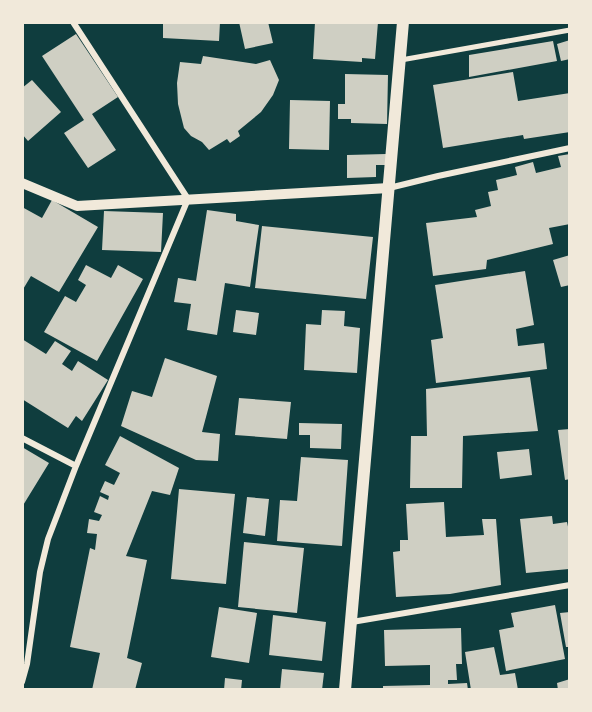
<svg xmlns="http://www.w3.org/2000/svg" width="592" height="712" viewBox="0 0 592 712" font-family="Barlow,sans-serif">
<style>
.building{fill:#cfcfc3}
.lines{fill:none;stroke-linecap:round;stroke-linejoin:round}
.pedestrian{stroke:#f1e9da;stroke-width:5}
.minor{stroke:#f1e9da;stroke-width:6}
.tertiary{stroke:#f1e9da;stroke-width:10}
.secondary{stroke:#f1e9da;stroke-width:12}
</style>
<rect width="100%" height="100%" fill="#0f3d3e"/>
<path class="building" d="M 163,22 L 220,22 L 219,41 L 163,38 Z
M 239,22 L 268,22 L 273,43 L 245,49 Z
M 315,22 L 378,22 L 375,59 L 362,58 L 362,62 L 313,59 Z
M 76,34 L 118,97 L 92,114 L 116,150 L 88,168 L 64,133 L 84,120 L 42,56 Z
M 570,40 L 570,59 L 561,61 L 557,44 Z
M 553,41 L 557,61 L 469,77 L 469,55 Z
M 203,56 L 256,64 L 270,60 L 279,80 L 273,95 L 261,112 L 238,131 L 240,136 L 230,143 L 227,139 L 209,150 L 202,142 L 191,136 L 184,128 L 178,104 L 177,83 L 180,62 L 201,64 Z
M 513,72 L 518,101 L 570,93 L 570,132 L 524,139 L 523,135 L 443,148 L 433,85 Z
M 345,74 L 388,75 L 387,124 L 351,123 L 351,119 L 338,119 L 338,104 L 345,104 Z
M 32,80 L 61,112 L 28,141 L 22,134 L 22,88 Z
M 290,100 L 330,101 L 329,150 L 289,149 Z
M 386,154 L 386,165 L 376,165 L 376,177 L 347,178 L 347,155 Z
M 570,154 L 570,224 L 549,228 L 553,244 L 487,260 L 486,269 L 433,276 L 426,223 L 477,217 L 475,210 L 491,206 L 488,192 L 498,190 L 496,180 L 517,175 L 515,167 L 533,162 L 536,173 L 561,167 L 558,156 Z
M 52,200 L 98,227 L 59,292 L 31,276 L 22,291 L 22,207 L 42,218 Z
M 207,210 L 236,214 L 236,221 L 259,225 L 250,287 L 225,283 L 217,335 L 187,330 L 191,304 L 174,302 L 178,278 L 196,281 Z
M 104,211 L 163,213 L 161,252 L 102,250 Z
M 262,226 L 373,237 L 366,299 L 255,288 Z
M 570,255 L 570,285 L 561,287 L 553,260 Z
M 86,265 L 111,278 L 118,265 L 143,279 L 97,361 L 44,332 L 65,296 L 76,302 L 86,285 L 78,280 Z
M 525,271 L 534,325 L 516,329 L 518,346 L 544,343 L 547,369 L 436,383 L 431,340 L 443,338 L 435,285 Z
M 236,310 L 259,313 L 256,335 L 233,332 Z
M 322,310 L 345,311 L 344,326 L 360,328 L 357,373 L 304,370 L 306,324 L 321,325 Z
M 22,339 L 46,354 L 55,341 L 71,351 L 62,364 L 72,371 L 78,361 L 108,380 L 82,421 L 76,416 L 68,428 L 22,399 Z
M 165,358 L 217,376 L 202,432 L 220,434 L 218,461 L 196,460 L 121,426 L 132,391 L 152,397 Z
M 530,377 L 538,431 L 463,436 L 462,488 L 410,488 L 411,436 L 427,436 L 426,389 Z
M 239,398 L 291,402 L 287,439 L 235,435 Z
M 299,423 L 342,424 L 341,449 L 310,448 L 310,435 L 299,435 Z
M 570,429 L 570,479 L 565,480 L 558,430 Z
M 120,436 L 179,468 L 170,495 L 152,491 L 126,556 L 147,560 L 127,658 L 142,663 L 135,690 L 92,690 L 100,653 L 70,647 L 90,548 L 95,550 L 97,534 L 87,533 L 89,519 L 99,521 L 102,515 L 94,512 L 100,496 L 108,500 L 109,496 L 100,492 L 105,481 L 114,485 L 120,473 L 105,465 Z
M 22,447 L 49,463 L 22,507 Z
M 529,449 L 532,475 L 500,479 L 497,452 Z
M 301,457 L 348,460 L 342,546 L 277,541 L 280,500 L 297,501 Z
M 179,489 L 235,494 L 226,584 L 171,579 Z
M 247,497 L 269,499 L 265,536 L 243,533 Z
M 444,502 L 446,537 L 484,535 L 482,519 L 496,519 L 501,585 L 450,594 L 396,597 L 393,552 L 400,551 L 400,540 L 408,540 L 406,504 Z
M 552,516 L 553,524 L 567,522 L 570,536 L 570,552 L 568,552 L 569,569 L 526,573 L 520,519 Z
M 244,542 L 304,548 L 297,613 L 238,607 Z
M 555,605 L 565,659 L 506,671 L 499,630 L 514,627 L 511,613 Z
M 219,607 L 257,613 L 249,663 L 211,657 Z
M 570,612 L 570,647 L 566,647 L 560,613 Z
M 273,615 L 326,622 L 322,661 L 269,655 Z
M 461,628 L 462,664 L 456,664 L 457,680 L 448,680 L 448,684 L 467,683 L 468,690 L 383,690 L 383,686 L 430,685 L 430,665 L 385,666 L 384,630 Z
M 494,647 L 500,675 L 515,673 L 518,690 L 471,690 L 465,652 Z
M 282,669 L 324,673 L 322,690 L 280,690 Z
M 225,678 L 242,680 L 241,690 L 224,690 Z
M 570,679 L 570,690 L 558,690 L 557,683 Z"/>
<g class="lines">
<path class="pedestrian" d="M 401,60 L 570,30"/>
<path class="minor" d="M 389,188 L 438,176 L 570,148
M 22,438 L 76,466
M 352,622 L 570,585
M 22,682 L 27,664 L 40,572 L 48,539 L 76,466 L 188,199 L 73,22"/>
<path class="tertiary" d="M 22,183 L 77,206 L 389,188"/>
<path class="secondary" d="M 345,690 L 403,22"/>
</g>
<rect width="592" height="712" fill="none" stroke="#f1e9da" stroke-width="48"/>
</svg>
